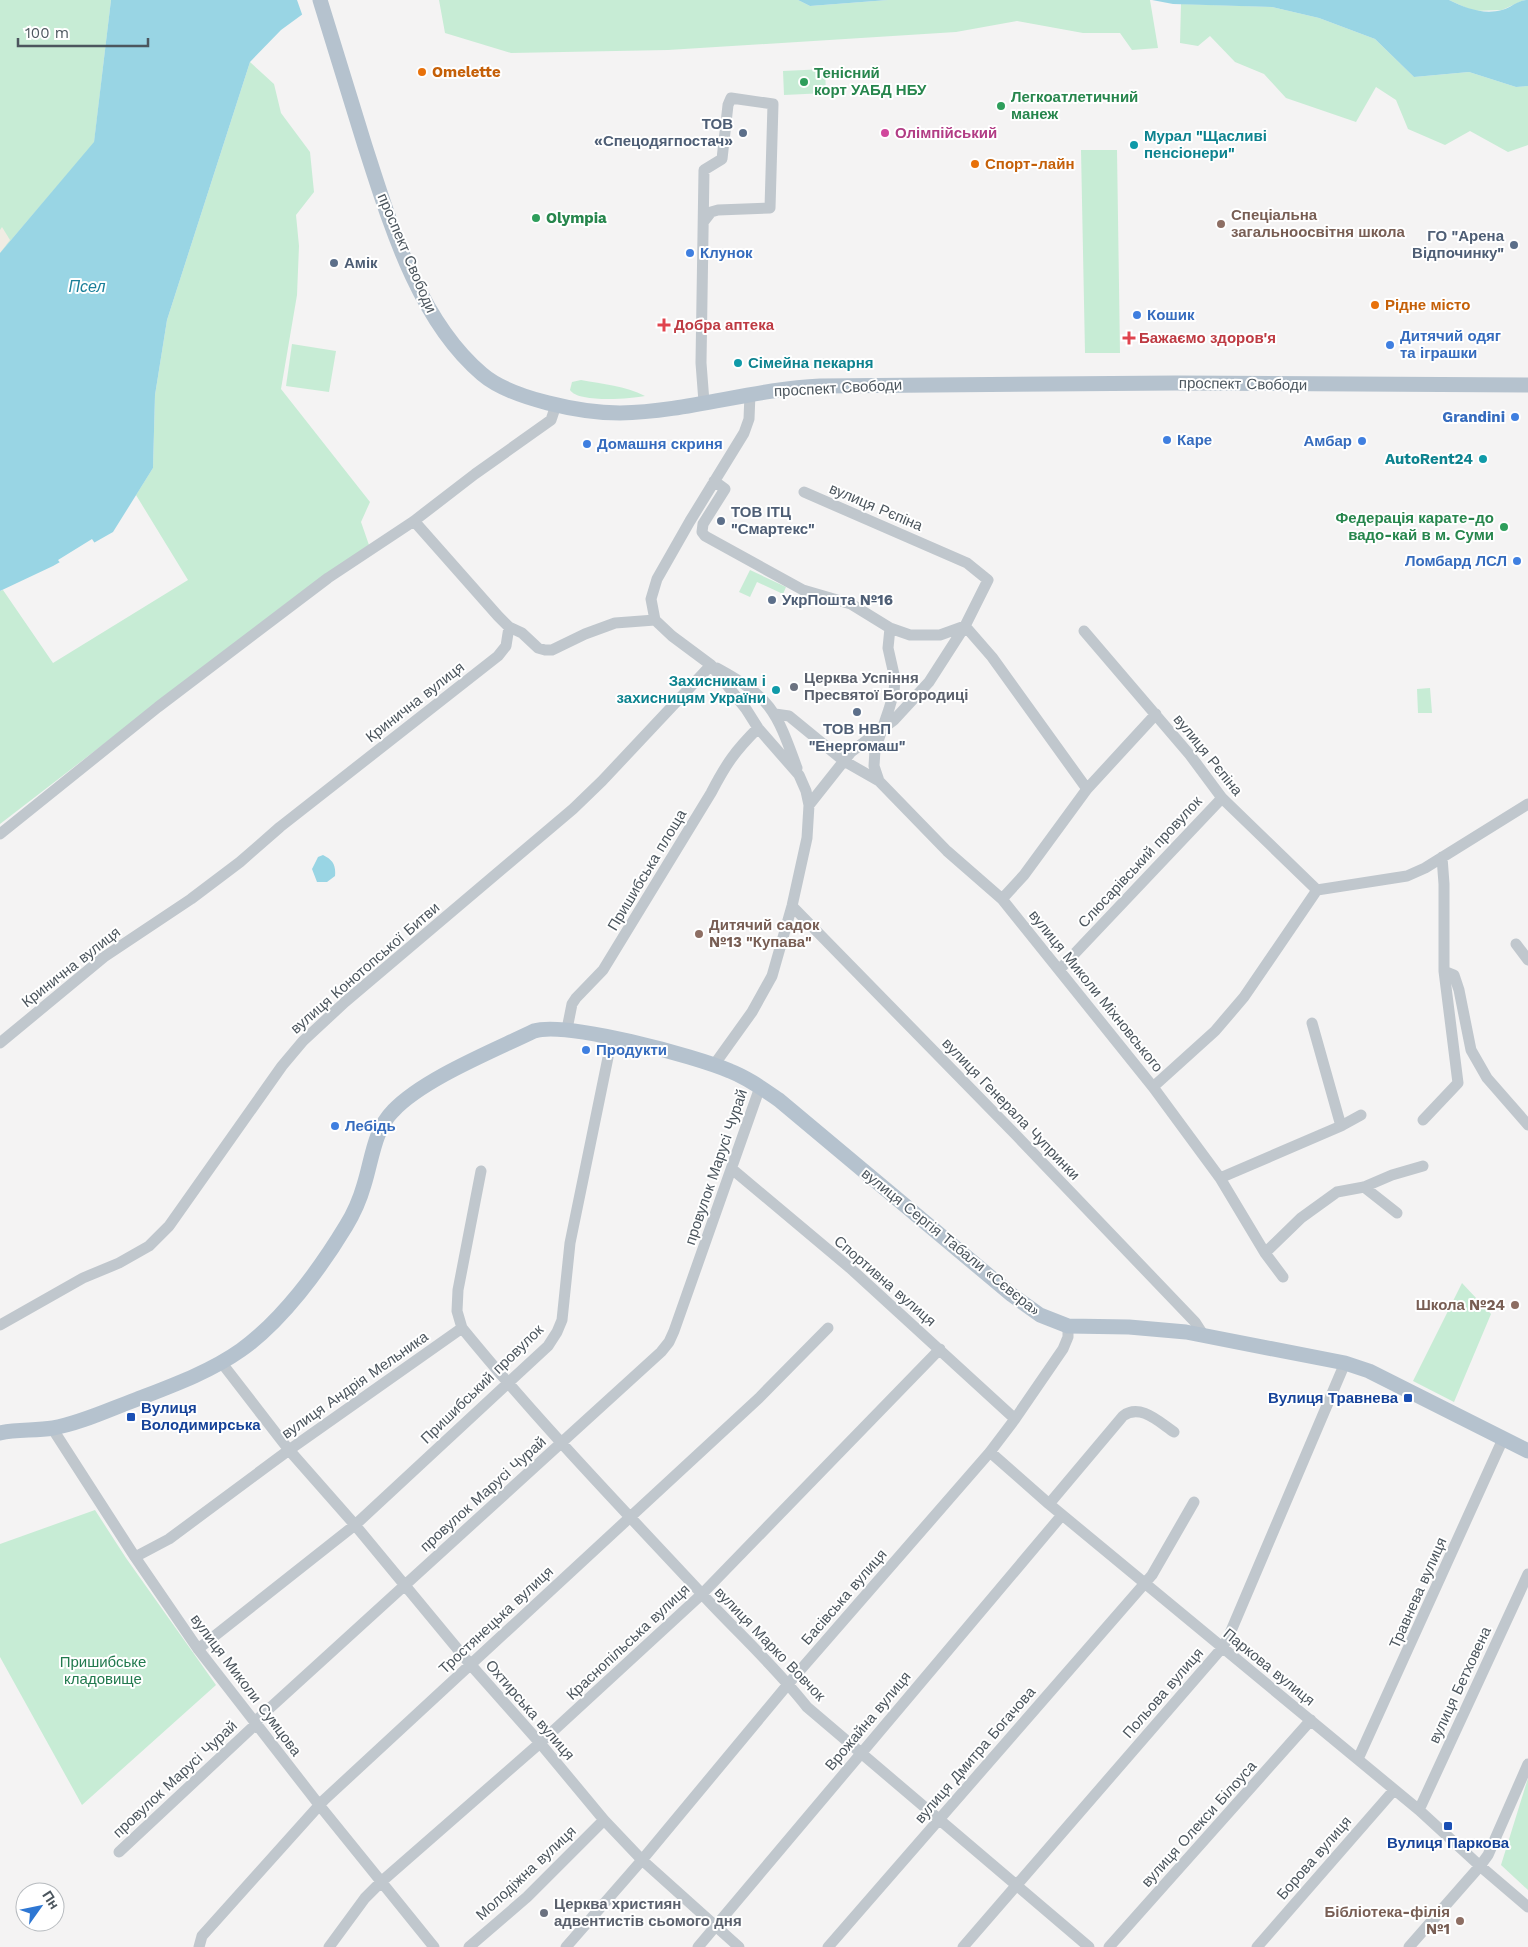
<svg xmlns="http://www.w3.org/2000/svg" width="1528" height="1947" viewBox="0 0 1528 1947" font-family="'Work Sans',sans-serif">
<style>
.green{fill:#c7ecd5}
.sand{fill:#f0ece3}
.water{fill:#99d5e4}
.pier{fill:#f4f3f3}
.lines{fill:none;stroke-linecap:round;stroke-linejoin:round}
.minor{stroke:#c0c7cd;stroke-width:11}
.major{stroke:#b5c2ce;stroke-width:15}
.food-dot{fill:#e8710a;stroke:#fff;stroke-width:2}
.leisure-dot{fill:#2e9e5b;stroke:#fff;stroke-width:2}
.service-dot{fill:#5c6f8a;stroke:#fff;stroke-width:2}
.hotel-dot{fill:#d1479c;stroke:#fff;stroke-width:2}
.culture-dot{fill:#0f9aa8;stroke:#fff;stroke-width:2}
.education-dot{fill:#8d6e63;stroke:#fff;stroke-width:2}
.shop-dot{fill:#3f7fe0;stroke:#fff;stroke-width:2}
.health-dot{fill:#e0444e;stroke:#fff;stroke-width:2}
.worship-dot{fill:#6b7280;stroke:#fff;stroke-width:2}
.transit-dot{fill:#1a4fb4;stroke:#fff;stroke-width:2}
.labels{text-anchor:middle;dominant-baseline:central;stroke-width:4;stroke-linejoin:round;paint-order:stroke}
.food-label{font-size:15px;font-weight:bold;fill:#c56008;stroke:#fff;text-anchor:start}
.leisure-label{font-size:15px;font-weight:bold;fill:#27864d;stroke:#fff;text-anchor:start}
.service-label{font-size:15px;font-weight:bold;fill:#4e5e75;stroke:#fff;text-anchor:start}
.hotel-label{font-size:15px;font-weight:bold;fill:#b23c85;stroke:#fff;text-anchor:start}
.culture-label{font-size:15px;font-weight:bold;fill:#0d838f;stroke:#fff;text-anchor:start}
.education-label{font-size:15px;font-weight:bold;fill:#785e54;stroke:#fff;text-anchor:start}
.street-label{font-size:15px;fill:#4c565e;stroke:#fff}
.shop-label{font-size:15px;font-weight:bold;fill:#366cbe;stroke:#fff;text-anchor:start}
.health-label{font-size:15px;font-weight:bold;fill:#be3a42;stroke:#fff;text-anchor:start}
.worship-label{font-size:15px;font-weight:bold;fill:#5b616d;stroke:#fff;text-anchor:start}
.transit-label{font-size:15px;font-weight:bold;fill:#164399;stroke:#fff;text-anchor:end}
.park-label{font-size:15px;fill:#227a4e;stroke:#fff}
.water-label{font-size:16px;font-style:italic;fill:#1b809a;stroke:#fff}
</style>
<rect width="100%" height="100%" fill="#f4f3f3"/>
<path class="green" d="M 0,0 L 111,0 L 94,143 L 0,253 Z
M 439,0 L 798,0 L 810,6 L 888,0 L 1150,0 L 1158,48 L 1132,50 L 1120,33 L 1083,33 L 1017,21 L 956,32 L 668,50 L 511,53 L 445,33 Z
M 1449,0 L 1524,0 L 1502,10 L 1473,11 Z
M 1181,4 L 1272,7 L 1319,18 L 1375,39 L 1414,77 L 1469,72 L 1516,87 L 1528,86 L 1528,145 L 1508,152 L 1470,131 L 1445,145 L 1408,129 L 1396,100 L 1376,87 L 1356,122 L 1286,98 L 1264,74 L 1235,62 L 1210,36 L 1198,46 L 1180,43 Z
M 250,62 L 274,84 L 281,113 L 310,152 L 314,192 L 296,215 L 299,246 L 297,295 L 281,389 L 370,502 L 361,522 L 369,545 L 292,599 L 0,824 L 0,591 L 3,590 L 53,663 L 188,580 L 136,495 L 153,468 L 155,395 L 167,320 Z
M 825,69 L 826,93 L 784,95 L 783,71 Z
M 1081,150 L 1117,150 L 1120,353 L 1085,353 Z
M 292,344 L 336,351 L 329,392 L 286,386 Z
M 581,380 C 603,384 625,386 645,396 C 630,399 578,403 570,390 L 572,382 Z
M 750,570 L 786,587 L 783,594 L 757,582 L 750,597 L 739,592 Z
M 1430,688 L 1432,713 L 1418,713 L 1417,689 Z
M 1462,1283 L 1491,1314 L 1454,1402 L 1413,1381 Z
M 95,1510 L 126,1558 L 216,1685 L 82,1805 L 0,1657 L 0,1544 Z
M 1528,1778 L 1528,1890 L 1501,1865 Z"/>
<path class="sand" d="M 2,227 L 10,240 L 0,253 L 0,230 Z"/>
<path class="water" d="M 111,0 L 322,0 L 281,30 L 250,62 L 167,320 L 155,395 L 153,468 L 113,532 L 53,566 L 0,591 L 0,253 L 94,142 Z
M 798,0 L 888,0 L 810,6 Z
M 1152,0 L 1449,0 C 1466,8 1483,15 1502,10 C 1511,8 1518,0 1528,0 L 1528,86 L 1516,87 L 1469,72 L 1414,77 L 1375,39 L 1319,18 L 1272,7 L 1173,4 Z
M 323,855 C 333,860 336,865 335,876 L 327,882 L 317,882 L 312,869 L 318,857 Z"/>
<path class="pier" d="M 297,0 L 324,0 L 303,17 Z
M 92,539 L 96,545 L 61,564 L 58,560 Z"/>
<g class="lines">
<path class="minor" d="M 704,402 L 701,363 L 704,170 L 722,159 L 728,105 L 731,98 L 773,104 L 770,208 L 718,210 L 711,212 L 704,221
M 714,481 L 725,489 L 703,524 L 702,532 L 705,536 L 803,590 L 851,604 L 890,628 L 910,635 L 940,635 L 965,626 L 992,657 L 1087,789
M 804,492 L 967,563 L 988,580 L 965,626 L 929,682 L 894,720 L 851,752 L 809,805
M 414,521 L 498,616 L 509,627 L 522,633 L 538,648 L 545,650 L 552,650 L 585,634 L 615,623 L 655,620
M 1084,631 L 1190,755 L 1222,798 L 1317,890
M 717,668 C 772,698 776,711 797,768
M 775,714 L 789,716 L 844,761 L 879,781 L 947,851 L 1002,899 L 1153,1087 L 1220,1178 L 1265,1253 L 1283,1277
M 879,781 L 874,766 L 875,750 L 889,709 L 894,692 L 895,679 L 888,648 L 890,628
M 0,834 L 158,707 L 328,578 L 414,521 L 475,474 L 551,420 L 556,405
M 1317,890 L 1407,876 L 1425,868 L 1528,804
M 1002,899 L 1024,875 L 1087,789 L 1156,714
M 792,906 L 1016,1135 L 1195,1322 L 1204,1336
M 1516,944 L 1528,960
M 1060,969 L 1222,798
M 1444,971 L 1454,975 L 1459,990 L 1471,1050 L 1487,1078 L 1528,1125
M 1312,1023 L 1341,1126
M 567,1029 L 572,1004 L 576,998 L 603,970 L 711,793 C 726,764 735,751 758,728
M 0,1043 L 104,957 L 191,899 L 240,862 L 280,827 L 498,656 L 506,646 L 509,627
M 714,1065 L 752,1012 L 772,976 L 792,906 L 807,838 L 809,805 L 806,791 L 799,775 L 758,728 L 746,709 L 711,665 L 672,636 L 655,620 L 651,599 L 657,579 L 690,521 L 744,433 L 749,419 L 750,394
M 1153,1087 L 1215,1031 L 1244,997 L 1317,890
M 1423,1120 L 1458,1083 L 1444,971 L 1444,884 L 1442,857
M 732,1169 L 850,1268 L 1015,1419
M 1220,1178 L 1341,1126 L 1361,1115
M 1364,1187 L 1397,1213
M 1265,1253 L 1301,1218 L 1337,1192 L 1364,1187 L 1392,1175 L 1423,1166
M 0,1325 L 83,1278 L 119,1263 L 149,1246 L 169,1226 L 282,1066 L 303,1041 L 345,1002 L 573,809 L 602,781 L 711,665
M 462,1328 C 537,1420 620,1506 701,1593 C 736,1631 775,1666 807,1707 L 1089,1947
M 221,1362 L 289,1450 L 355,1525 L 470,1664 L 540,1743 L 604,1820 L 642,1860 L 739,1947
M 52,1428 L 135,1557 L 198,1649 L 320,1806 L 434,1947
M 990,1452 L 1049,1504 L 1419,1810 L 1480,1866 L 1528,1907
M 1049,1504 L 1123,1416 C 1140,1403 1159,1422 1174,1432
M 135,1557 L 169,1539 L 289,1450 L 462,1328 L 457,1311 L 458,1290 L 481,1171
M 198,1649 L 355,1525 L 548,1346 L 557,1332 L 562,1320 L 570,1243 L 612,1038
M 1358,1759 L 1503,1439
M 1419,1810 L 1528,1574
M 119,1852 L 255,1725 L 260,1717 L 661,1352 L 669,1342 L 674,1331 L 760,1087
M 199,1947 L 202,1936 L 324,1800 L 759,1398 L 828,1328
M 329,1947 L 365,1898 L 381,1882 L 540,1743 L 702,1594 L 940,1349
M 469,1947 L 527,1897 L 604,1820
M 566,1947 L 642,1860 L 789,1683 L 990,1452 L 1015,1419 L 1063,1349 L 1068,1337 L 1068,1326
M 698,1947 L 1062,1515
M 828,1947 L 1152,1575 L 1194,1502
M 963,1947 L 1222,1648 L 1228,1638 L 1345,1363
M 1109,1947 L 1311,1720
M 1257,1947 L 1394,1790
M 1409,1947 L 1480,1866 L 1488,1855 L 1528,1764"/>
<path class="major" d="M 320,0 C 335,49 350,97 365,146 C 390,223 418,320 482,374 C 511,399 582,413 620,413 C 687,412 753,389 820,386 L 1176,383 L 1528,385
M 0,1433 C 17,1429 35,1431 53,1428 C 81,1423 108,1410 135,1400 C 171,1386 210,1372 241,1350 C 282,1321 320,1269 346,1226 C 354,1213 360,1199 364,1185 C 372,1160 374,1130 393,1111 C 423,1079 493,1051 534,1031 C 566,1021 695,1056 730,1071 C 748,1078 763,1089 779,1100 L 1012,1295 L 1040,1315 L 1068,1326 L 1129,1327 L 1186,1332 L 1345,1363 L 1369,1371 L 1528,1451"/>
</g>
<g class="food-dot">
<circle cx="422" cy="72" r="5"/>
<circle cx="975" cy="164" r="5"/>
<circle cx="1375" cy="305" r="5"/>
</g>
<g class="leisure-dot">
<circle cx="804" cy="82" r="5"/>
<circle cx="1001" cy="106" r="5"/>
<circle cx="536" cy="218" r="5"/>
<circle cx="1504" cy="527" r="5"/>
</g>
<g class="service-dot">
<circle cx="743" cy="133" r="5"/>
<circle cx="1514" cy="245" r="5"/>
<circle cx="334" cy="263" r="5"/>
<circle cx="721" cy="521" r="5"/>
<circle cx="772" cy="600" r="5"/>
<circle cx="857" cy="712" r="5"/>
</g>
<circle class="hotel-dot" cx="885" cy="133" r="5"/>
<g class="culture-dot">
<circle cx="1134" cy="145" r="5"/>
<circle cx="738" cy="363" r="5"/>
<circle cx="1483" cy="459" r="5"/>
<circle cx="776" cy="690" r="5"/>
</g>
<g class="education-dot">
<circle cx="1221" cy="224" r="5"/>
<circle cx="699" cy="934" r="5"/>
<circle cx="1515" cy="1305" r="5"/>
<circle cx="1460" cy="1921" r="5"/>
</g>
<g class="shop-dot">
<circle cx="690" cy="253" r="5"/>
<circle cx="1137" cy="315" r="5"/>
<circle cx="1390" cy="345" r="5"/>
<circle cx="1515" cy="417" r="5"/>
<circle cx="1167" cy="440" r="5"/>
<circle cx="1362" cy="441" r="5"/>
<circle cx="587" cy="444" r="5"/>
<circle cx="1517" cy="561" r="5"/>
<circle cx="586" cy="1050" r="5"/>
<circle cx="335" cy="1126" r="5"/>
</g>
<g class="health-dot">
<path d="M661.5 317.5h5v5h5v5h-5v5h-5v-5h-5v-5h5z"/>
<path d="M1126.5 330.5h5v5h5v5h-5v5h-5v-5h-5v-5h5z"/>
</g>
<g class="worship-dot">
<circle cx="794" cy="687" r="5"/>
<circle cx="544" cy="1913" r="5"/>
</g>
<g class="transit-dot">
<rect x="1403" y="1393" width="10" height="10" rx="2.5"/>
<rect x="126" y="1412" width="10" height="10" rx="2.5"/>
<rect x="1443" y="1821" width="10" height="10" rx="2.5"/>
</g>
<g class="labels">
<g class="food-label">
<text x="432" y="72">Omelette</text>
<text x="985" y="164">Спорт-лайн</text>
<text x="1385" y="305">Рідне місто</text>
</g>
<g class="leisure-label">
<text x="814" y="73">Тенісний<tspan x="814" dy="17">корт УАБД НБУ</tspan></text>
<text x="1011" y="97">Легкоатлетичний<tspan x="1011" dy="17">манеж</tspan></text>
<text x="546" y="218">Olympia</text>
<text x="1494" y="518" text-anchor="end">Федерація карате-до<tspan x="1494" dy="17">вадо-кай в м. Суми</tspan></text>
</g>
<g class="service-label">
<text x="733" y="124" text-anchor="end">ТОВ<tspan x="733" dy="17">«Спецодягпостач»</tspan></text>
<text x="1504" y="236" text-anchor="end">ГО "Арена<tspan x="1504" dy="17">Відпочинку"</tspan></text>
<text x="344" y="263">Амік</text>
<text x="731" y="512">ТОВ ІТЦ<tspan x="731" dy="17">"Смартекс"</tspan></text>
<text x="782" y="600">УкрПошта №16</text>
<text x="857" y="729" text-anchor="middle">ТОВ НВП<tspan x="857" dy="17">"Енергомаш"</tspan></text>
</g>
<g class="hotel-label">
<text x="895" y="133">Олімпійський</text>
</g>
<g class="culture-label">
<text x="1144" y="136">Мурал "Щасливі<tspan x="1144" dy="17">пенсіонери"</tspan></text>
<text x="748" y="363">Сімейна пекарня</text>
<text x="1473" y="459" text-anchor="end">AutoRent24</text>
<text x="766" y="681" text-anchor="end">Захисникам і<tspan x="766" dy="17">захисницям України</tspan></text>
</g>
<g class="education-label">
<text x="1231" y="215">Спеціальна<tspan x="1231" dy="17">загальноосвітня школа</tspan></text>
<text x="709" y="925">Дитячий садок<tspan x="709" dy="17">№13 "Купава"</tspan></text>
<text x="1505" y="1305" text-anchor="end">Школа №24</text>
<text x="1450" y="1912" text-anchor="end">Бібліотека-філія<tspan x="1450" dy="17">№1</tspan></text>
</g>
<g class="street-label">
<text transform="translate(407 253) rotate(67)">проспект Свободи</text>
<text transform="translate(1243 384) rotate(1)">проспект Свободи</text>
<text transform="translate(838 388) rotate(-3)">проспект Свободи</text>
<text transform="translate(876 507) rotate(23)">вулиця Рєпіна</text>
<text transform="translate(415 702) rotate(-38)">Кринична вулиця</text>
<text transform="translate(1208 755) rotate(51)">вулиця Рєпіна</text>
<text transform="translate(1140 862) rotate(-47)">Слюсарівський провулок</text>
<text transform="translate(647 870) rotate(-59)">Пришибська площа</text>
<text transform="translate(71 967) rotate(-38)">Кринична вулиця</text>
<text transform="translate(365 968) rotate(-41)">вулиця Конотопської Битви</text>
<text transform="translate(1096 991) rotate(51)">вулиця Миколи Міхновського</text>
<text transform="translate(1011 1109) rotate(46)">вулиця Генерала Чупринки</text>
<text transform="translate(716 1167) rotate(-71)">провулок Марусі Чурай</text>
<text transform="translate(951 1242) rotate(39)">вулиця Сергія Табали «Сєвєра»</text>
<text transform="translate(885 1281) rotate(41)">Спортивна вулиця</text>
<text transform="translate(482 1384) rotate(-44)">Пришибський провулок</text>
<text transform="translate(355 1385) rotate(-35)">вулиця Андрія Мельника</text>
<text transform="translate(483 1494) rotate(-42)">провулок Марусі Чурай</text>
<text transform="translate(1418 1593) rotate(-66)">Травнева вулиця</text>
<text transform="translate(844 1597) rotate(-49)">Басівська вулиця</text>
<text transform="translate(496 1620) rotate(-43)">Тростянецька вулиця</text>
<text transform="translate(628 1642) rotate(-43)">Краснопільська вулиця</text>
<text transform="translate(770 1644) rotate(46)">вулиця Марко Вовчок</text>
<text transform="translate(1269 1667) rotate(39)">Паркова вулиця</text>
<text transform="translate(246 1685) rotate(53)">вулиця Миколи Сумцова</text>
<text transform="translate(1460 1685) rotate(-65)">вулиця Бетховена</text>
<text transform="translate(1163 1693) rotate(-49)">Польова вулиця</text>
<text transform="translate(530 1710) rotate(49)">Охтирська вулиця</text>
<text transform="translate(868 1721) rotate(-50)">Врожайна вулиця</text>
<text transform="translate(975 1755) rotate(-49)">вулиця Дмитра Богачова</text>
<text transform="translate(175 1779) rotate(-43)">провулок Марусі Чурай</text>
<text transform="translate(1199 1824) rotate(-48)">вулиця Олекси Білоуса</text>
<text transform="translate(1314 1858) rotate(-49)">Борова вулиця</text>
<text transform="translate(526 1873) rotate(-43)">Молодіжна вулиця</text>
</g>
<g class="shop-label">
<text x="700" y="253">Клунок</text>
<text x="1147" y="315">Кошик</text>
<text x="1400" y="336">Дитячий одяг<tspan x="1400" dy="17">та іграшки</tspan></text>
<text x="1505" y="417" text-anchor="end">Grandini</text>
<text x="1177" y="440">Каре</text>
<text x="1352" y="441" text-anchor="end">Амбар</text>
<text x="597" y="444">Домашня скриня</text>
<text x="1507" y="561" text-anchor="end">Ломбард ЛСЛ</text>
<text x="596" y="1050">Продукти</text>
<text x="345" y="1126">Лебідь</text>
</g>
<g class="health-label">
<text x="674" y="325">Добра аптека</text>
<text x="1139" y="338">Бажаємо здоров'я</text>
</g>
<g class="worship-label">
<text x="804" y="678">Церква Успіння<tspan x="804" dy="17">Пресвятої Богородиці</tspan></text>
<text x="554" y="1904">Церква християн<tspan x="554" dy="17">адвентистів сьомого дня</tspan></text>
</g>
<g class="transit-label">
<text x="1398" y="1398">Вулиця Травнева</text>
<text x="141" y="1408" text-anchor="start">Вулиця<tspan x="141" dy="17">Володимирська</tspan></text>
<text x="1448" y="1843" text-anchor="middle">Вулиця Паркова</text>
</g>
<g class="park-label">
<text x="103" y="1662">Пришибське<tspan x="103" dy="17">кладовище</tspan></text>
</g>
<g class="water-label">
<text x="87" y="286">Псел</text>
</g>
</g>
<g transform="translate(40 1907) rotate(57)"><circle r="24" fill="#ffffff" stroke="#b7bbbf"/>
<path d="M0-4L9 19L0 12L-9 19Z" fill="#2e77d3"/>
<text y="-8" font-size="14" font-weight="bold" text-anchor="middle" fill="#4c565e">Пн</text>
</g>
<path d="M18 38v8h130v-8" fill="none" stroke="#4c565e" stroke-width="2.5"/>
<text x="25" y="38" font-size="15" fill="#4c565e" stroke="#ffffff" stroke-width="4" paint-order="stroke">100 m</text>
</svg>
